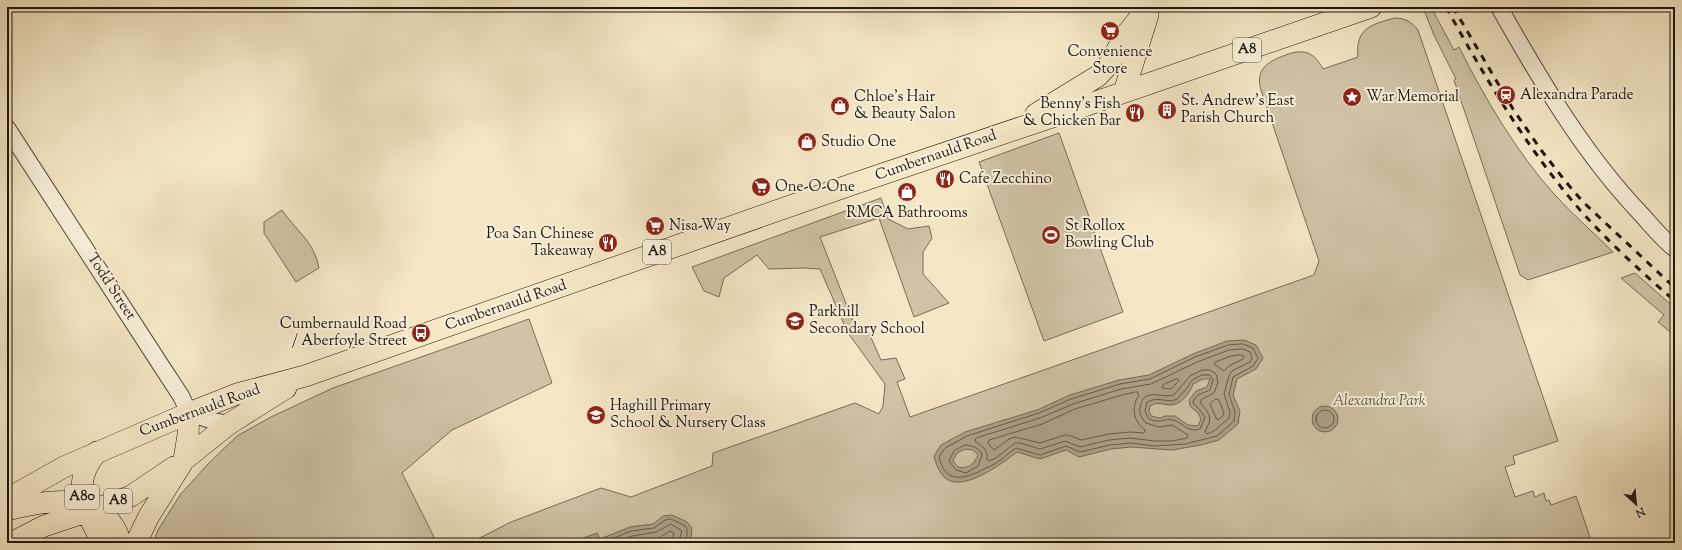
<svg xmlns="http://www.w3.org/2000/svg" width="1682" height="550" viewBox="0 0 1682 550" font-family="'Sorts Mill Goudy',serif">
<style>
.green{fill:#d0c3a7;stroke:#776c5a}
.water{fill:#aca087;stroke:#736856;fill-rule:evenodd}
.lines{fill:none;stroke-linecap:round;stroke-linejoin:round}
.shore{stroke:#655a4a;stroke-width:1}
.minor-casing{stroke:#544a3b;stroke-width:18}
.major-casing{stroke:#1e150d;stroke-width:22}
.minor{stroke:#f8efda;stroke-width:16}
.major{stroke:#f5e7c6;stroke-width:21}
.rail{stroke:#1e150d;stroke-width:3;stroke-dasharray:7 7;stroke-linecap:butt}
.labels{text-anchor:middle;dominant-baseline:central;stroke-width:4;stroke-linejoin:round;paint-order:stroke}
.shield{fill:#f8efda;stroke:#5f564a;stroke-width:1}
.shield-label{font-size:14px;font-weight:bold;fill:#1e150d}
.poi-label{font-size:15px;fill:#1e150d;stroke:#f8efda;text-anchor:start}
.street-label{font-size:15px;fill:#1e150d;stroke:#f8efda}
.park-label{font-size:15px;font-style:italic;fill:#5c5243;stroke:#f8efda}
</style>
<rect width="100%" height="100%" fill="#f5e7c6"/>
<filter id="stains"><feTurbulence type="fractalNoise" baseFrequency=".005" numOctaves="4"/><feColorMatrix values="0 0 0 0 .2 0 0 0 0 .09 0 0 0 0 .02 0 0 0 .5 -.17"/></filter>
<radialGradient id="worn" r=".72"><stop offset=".6" stop-color="#630" stop-opacity="0"/><stop offset="1" stop-color="#630" stop-opacity=".3"/></radialGradient>
<path class="green" d="M 1431,7 L 1454,50 L 1459,47 C 1484,97 1517,153 1555,195 C 1573,215 1594,233 1613,252 L 1528,280 L 1520,275 L 1454,80 L 1456,79 L 1434,35 L 1424,10 Z
M 1395,18 C 1405,18 1412,22 1418,30 L 1558,441 L 1513,456 L 1515,464 L 1505,467 L 1515,497 L 1533,491 L 1535,497 L 1544,493 L 1546,501 L 1549,500 L 1551,505 L 1576,496 L 1592,543 L 470,543 L 511,522 L 601,488 L 631,497 L 712,466 L 713,453 L 855,403 L 879,414 L 883,406 L 885,384 L 848,333 L 820,269 L 804,268 L 769,269 L 757,255 L 724,278 L 719,297 L 704,291 L 692,267 L 881,198 L 888,219 L 908,229 L 929,226 L 932,238 L 923,252 L 923,274 L 949,303 L 914,317 L 879,218 L 820,237 L 856,329 L 869,333 L 881,360 L 896,358 L 905,379 L 897,382 L 910,417 L 1314,275 L 1319,261 L 1261,90 C 1255,70 1267,62 1283,56 C 1291,53 1299,50 1308,53 C 1315,56 1319,62 1323,69 L 1358,57 C 1355,29 1371,24 1395,18 Z
M 1059,133 L 1123,312 L 1044,341 L 979,162 Z
M 282,210 C 297,232 314,241 319,268 L 296,282 L 264,233 L 264,222 Z
M 1635,273 L 1675,308 L 1675,336 L 1658,322 L 1664,315 L 1621,278 Z
M 529,319 L 552,383 L 452,430 L 402,473 L 437,543 L 153,543 L 158,530 L 180,495 L 208,464 L 237,436 L 271,417 L 333,388 Z"/>
<path class="water" d="M 1244,340 L 1256,345 L 1263,358 L 1256,369 L 1237,379 L 1233,395 L 1240,411 L 1238,424 L 1219,440 L 1201,445 L 1172,450 L 1131,447 L 1111,449 L 1079,457 L 1066,450 L 1040,459 L 1017,452 C 1003,463 963,493 945,478 C 939,472 936,464 934,456 L 941,445 L 965,432 L 1037,410 L 1070,395 L 1119,380 L 1149,375 L 1193,354 L 1227,341 ZM 1203,379 L 1210,379 L 1207,387 L 1196,391 L 1189,400 L 1190,406 L 1198,413 L 1201,419 L 1198,426 L 1188,425 L 1175,416 L 1165,416 L 1160,418 L 1151,416 L 1149,411 L 1150,406 C 1159,401 1162,405 1171,405 C 1181,405 1191,392 1193,384 ZM 965,449 L 973,450 L 978,455 C 974,464 969,469 958,467 L 953,461 L 957,453 Z
M1312 419a13 13 0 1 1 26 0a13 13 0 1 1-26 0Z
M 672,515 L 687,522 L 692,528 L 691,538 L 685,543 L 569,543 L 597,533 L 600,539 L 630,527 L 653,524 L 663,516 Z"/>
<g class="lines">
<path class="shore" d="M 1243,344 L 1253,348 L 1258,358 L 1253,366 L 1233,377 L 1229,395 L 1235,412 L 1234,421 L 1217,436 L 1185,444 L 1155,446 L 1131,443 L 1110,445 L 1080,452 L 1066,446 L 1040,455 L 1016,448 C 1010,451 1005,457 999,461 C 994,465 988,467 982,470 C 962,480 945,483 939,457 L 945,448 L 967,436 L 1039,413 L 1071,399 L 1120,384 L 1150,379 L 1195,357 L 1228,345 Z
M 1243,349 L 1250,352 L 1252,358 L 1250,362 L 1232,371 L 1229,376 L 1224,394 L 1230,412 L 1229,418 L 1214,431 L 1207,434 L 1205,432 C 1206,429 1208,426 1209,423 C 1212,414 1204,408 1200,402 L 1202,399 L 1214,393 L 1218,382 L 1216,374 L 1210,370 L 1202,370 L 1190,376 L 1174,395 C 1162,399 1143,386 1140,408 C 1139,414 1142,419 1146,423 L 1159,427 L 1172,425 L 1188,435 L 1187,438 L 1172,441 L 1155,441 L 1130,438 L 1109,440 L 1080,447 L 1065,441 L 1040,449 L 1020,443 L 1015,443 L 996,458 L 989,461 L 987,459 C 988,450 982,446 975,441 L 976,438 L 1040,418 L 1073,404 L 1121,389 L 1151,384 L 1197,362 L 1229,350 Z
M 1241,355 L 1244,356 L 1243,359 L 1229,366 L 1224,371 L 1214,364 L 1215,362 L 1231,356 Z
M 1202,375 L 1210,375 L 1213,380 L 1210,390 L 1198,395 L 1193,401 L 1194,404 L 1201,411 L 1205,418 L 1200,429 C 1188,433 1183,423 1173,420 C 1164,418 1158,425 1148,418 L 1145,411 L 1147,402 L 1155,399 L 1172,401 L 1177,399 L 1188,387 L 1191,381 Z
M 1176,379 L 1178,379 L 1179,381 L 1171,389 L 1162,388 L 1163,385 Z
M 1137,392 L 1139,395 C 1131,407 1133,421 1145,430 L 1144,433 L 1130,432 L 1109,434 L 1081,440 L 1071,436 L 1065,435 L 1040,443 L 1015,437 L 1009,439 L 994,450 L 988,443 L 989,440 L 1042,424 L 1075,409 L 1122,395 Z
M 1216,399 L 1219,400 L 1224,413 L 1223,416 L 1218,420 L 1216,418 L 1210,404 Z
M1316 419a9 9 0 1 1 18 0a9 9 0 1 1-18 0Z
M 965,445 C 972,446 980,447 982,455 L 978,466 L 966,473 L 956,470 L 949,461 L 954,451 Z
M 602,543 L 631,531 L 654,528 L 665,520 L 671,519 L 684,525 L 687,529 L 687,536 L 684,540 L 683,543
M 615,543 L 632,536 L 656,532 L 671,524 L 682,531 L 678,543
M 630,543 L 657,539 L 670,531 L 674,533 L 672,543"/>
<defs>
<path id="minor" d="M 1499,7 C 1541,81 1583,153 1641,214 C 1652,226 1662,239 1675,249
M 7,128 L 162,367 L 181,396 L 189,413 L 213,421 L 229,424"/>
<path id="major" d="M 1124,92 L 1148,15
M 1036,114 L 1098,76 L 1110,63 L 1124,37 L 1148,7
M 97,452 C 69,484 86,510 102,543
M 184,460 L 188,435 L 189,413
M 7,499 L 64,467 L 189,413 L 237,394 L 305,376 L 856,183 L 1064,113 L 1371,7
M 7,510 C 50,500 104,488 121,543
M 11,543 L 44,526 L 113,503 L 131,496 L 174,467
M 136,543 L 149,516 L 184,460 L 229,424 L 286,388"/>
</defs>
<use href="#minor" class="minor-casing"/>
<use href="#major" class="major-casing"/>
<use href="#minor" class="minor"/>
<use href="#major" class="major"/>
<path class="rail" d="M 1446,7 C 1484,76 1524,143 1574,203 C 1602,236 1642,273 1675,301
M 1453,7 L 1513,109 L 1541,150 L 1566,182 L 1583,202 L 1675,288"/>
</g>
<defs>
<symbol id="supermarket-disc" viewBox="-11 -11 22 22"><circle r="9.5" fill="#8f2418" stroke="#f8efda"/><path d="M-6-5.5h2.5l.6 2H6L4.5 2H-2.5L-4.4-4H-6ZM-1.5 3.2a1.3 1.3 0 1 0 .1 0ZM3 3.2a1.3 1.3 0 1 0 .1 0Z" fill="#fff"/></symbol>
<symbol id="station-disc" viewBox="-11 -11 22 22"><circle r="9.5" fill="#8f2418" stroke="#f8efda"/><path d="M-3-6H3Q5-6 5-4V2Q5 4 3 4L4.5 6H3L1.5 4h-3L-3 6H-4.5L-3 4Q-5 4-5 2V-4Q-5-6-3-6ZM-3.5-4v3h7v-3ZM-3.5 1v1.5H-2V1ZM2 1v1.5H3.5V1Z" fill="#fff"/></symbol>
<symbol id="sight-disc" viewBox="-11 -11 22 22"><circle r="9.5" fill="#8f2418" stroke="#f8efda"/><path d="M0-6L1.8-2.2L6-1.7L2.9 1.2L3.7 5.4L0 3.3L-3.7 5.4L-2.9 1.2L-6-1.7L-1.8-2.2Z" fill="#fff"/></symbol>
<symbol id="shop-disc" viewBox="-11 -11 22 22"><circle r="9.5" fill="#8f2418" stroke="#f8efda"/><path d="M-5-2.5h2.3a2.7 3.5 0 0 1 5.4 0H5L5.5 6h-11ZM-1.5-2.5h3a1.5 2.3 0 0 0-3 0Z" fill="#fff"/></symbol>
<symbol id="building-disc" viewBox="-11 -11 22 22"><circle r="9.5" fill="#8f2418" stroke="#f8efda"/><path d="M-4-6H4V6H1V3H-1V6H-4ZM-2.5-4.3h1.7v1.8h-1.7ZM.8-4.3h1.7v1.8H.8ZM-2.5-1h1.7V.8h-1.7ZM.8-1h1.7V.8H.8Z" fill="#fff"/></symbol>
<symbol id="restaurant-disc" viewBox="-11 -11 22 22"><circle r="9.5" fill="#8f2418" stroke="#f8efda"/><path d="M-5-6h1v4h1v-4h1v4h1v-4h1v5L-1.5 .5V6h-2V.5L-5-1ZM5-6V6H3V1.5H1.5Q1.5-4 5-6Z" fill="#fff"/></symbol>
<symbol id="stadium-disc" viewBox="-11 -11 22 22"><circle r="9.5" fill="#8f2418" stroke="#f8efda"/><path d="M0-5a6.5 5 0 1 0 0 10a6.5 5 0 1 0 0-10ZM-3.5-1.8h7v3.6h-7Z" fill="#fff"/></symbol>
<symbol id="school-disc" viewBox="-11 -11 22 22"><circle r="9.5" fill="#8f2418" stroke="#f8efda"/><path d="M0-5L7-2L0 1L-7-2ZM-4 1L0 2.5L4 1V4Q0 6-4 4Z" fill="#fff"/></symbol>
<symbol id="bus-disc" viewBox="-11 -11 22 22"><circle r="9.5" fill="#8f2418" stroke="#f8efda"/><path d="M-5-6H5V4H4V6H2V4H-2V6H-4V4H-5ZM-3.5-4V0h7V-4ZM-3.5 1.2v1.5H-2V1.2ZM2 1.2v1.5H3.5V1.2Z" fill="#fff"/></symbol>
</defs>
<g fill-rule="evenodd">
<use href="#supermarket-disc" x="1099" y="20" width="22" height="22"/>
<use href="#station-disc" x="1495" y="84" width="22" height="22"/>
<use href="#sight-disc" x="1341" y="86" width="22" height="22"/>
<use href="#shop-disc" x="829" y="95" width="22" height="22"/>
<use href="#building-disc" x="1156" y="99" width="22" height="22"/>
<use href="#restaurant-disc" x="1124" y="102" width="22" height="22"/>
<use href="#shop-disc" x="796" y="131" width="22" height="22"/>
<use href="#restaurant-disc" x="934" y="168" width="22" height="22"/>
<use href="#supermarket-disc" x="750" y="176" width="22" height="22"/>
<use href="#shop-disc" x="896" y="181" width="22" height="22"/>
<use href="#supermarket-disc" x="644" y="215" width="22" height="22"/>
<use href="#stadium-disc" x="1040" y="224" width="22" height="22"/>
<use href="#restaurant-disc" x="597" y="232" width="22" height="22"/>
<use href="#school-disc" x="784" y="310" width="22" height="22"/>
<use href="#bus-disc" x="410" y="322" width="22" height="22"/>
<use href="#school-disc" x="585" y="404" width="22" height="22"/>
</g>
<g class="labels">
<g class="shield">
<rect x="1233" y="38" width="28" height="24" rx="3"/>
<rect x="643" y="240" width="28" height="24" rx="3"/>
<rect x="65" y="485" width="34" height="24" rx="3"/>
<rect x="104" y="489" width="28" height="24" rx="3"/>
</g>
<g class="shield-label">
<text x="1247" y="50">A8</text>
<text x="657" y="252">A8</text>
<text x="82" y="497">A80</text>
<text x="118" y="501">A8</text>
</g>
<g class="poi-label">
<text x="1110" y="52" text-anchor="middle">Convenience<tspan x="1110" dy="17">Store</tspan></text>
<text x="1520" y="95">Alexandra Parade</text>
<text x="854" y="97">Chloe's Hair<tspan x="854" dy="17">&amp; Beauty Salon</tspan></text>
<text x="1366" y="97">War Memorial</text>
<text x="1181" y="101">St. Andrew's East<tspan x="1181" dy="17">Parish Church</tspan></text>
<text x="1121" y="104" text-anchor="end">Benny's Fish<tspan x="1121" dy="17">&amp; Chicken Bar</tspan></text>
<text x="821" y="142">Studio One</text>
<text x="959" y="179">Cafe Zecchino</text>
<text x="775" y="187">One-O-One</text>
<text x="907" y="213" text-anchor="middle">RMCA Bathrooms</text>
<text x="669" y="226">Nisa-Way</text>
<text x="1065" y="226">St Rollox<tspan x="1065" dy="17">Bowling Club</tspan></text>
<text x="594" y="234" text-anchor="end">Poa San Chinese<tspan x="594" dy="17">Takeaway</tspan></text>
<text x="809" y="312">Parkhill<tspan x="809" dy="17">Secondary School</tspan></text>
<text x="407" y="324" text-anchor="end">Cumbernauld Road<tspan x="407" dy="17">/ Aberfoyle Street</tspan></text>
<text x="610" y="406">Haghill Primary<tspan x="610" dy="17">School &amp; Nursery Class</tspan></text>
</g>
<g class="street-label">
<text transform="translate(936 156) rotate(-19)">Cumbernauld Road</text>
<text transform="translate(111 287) rotate(57)">Todd Street</text>
<text transform="translate(506 306) rotate(-19)">Cumbernauld Road</text>
<text transform="translate(200 411) rotate(-20)">Cumbernauld Road</text>
</g>
<g class="park-label">
<text x="1379" y="401">Alexandra Park</text>
</g>
</g>
<rect width="1682" height="550" fill="none" stroke="#f5e7c6" stroke-width="24"/>
<rect x="8" y="8" width="1666" height="534" fill="none" stroke="#1e150d" stroke-width="2"/>
<rect x="12" y="12" width="1658" height="526" fill="none" stroke="#1e150d"/>
<g transform="translate(1636 504) rotate(153)" stroke="#f8efda" stroke-width="3" paint-order="stroke">
<path d="M0-3L7 15L0 10L-7 15Z" fill="#1e150d"/>
<text y="-6" font-size="11" font-weight="bold" text-anchor="middle" fill="#1e150d">N</text>
</g>
<rect width="100%" height="100%" filter="url(#stains)"/>
<rect width="100%" height="100%" fill="url(#worn)"/>
</svg>
